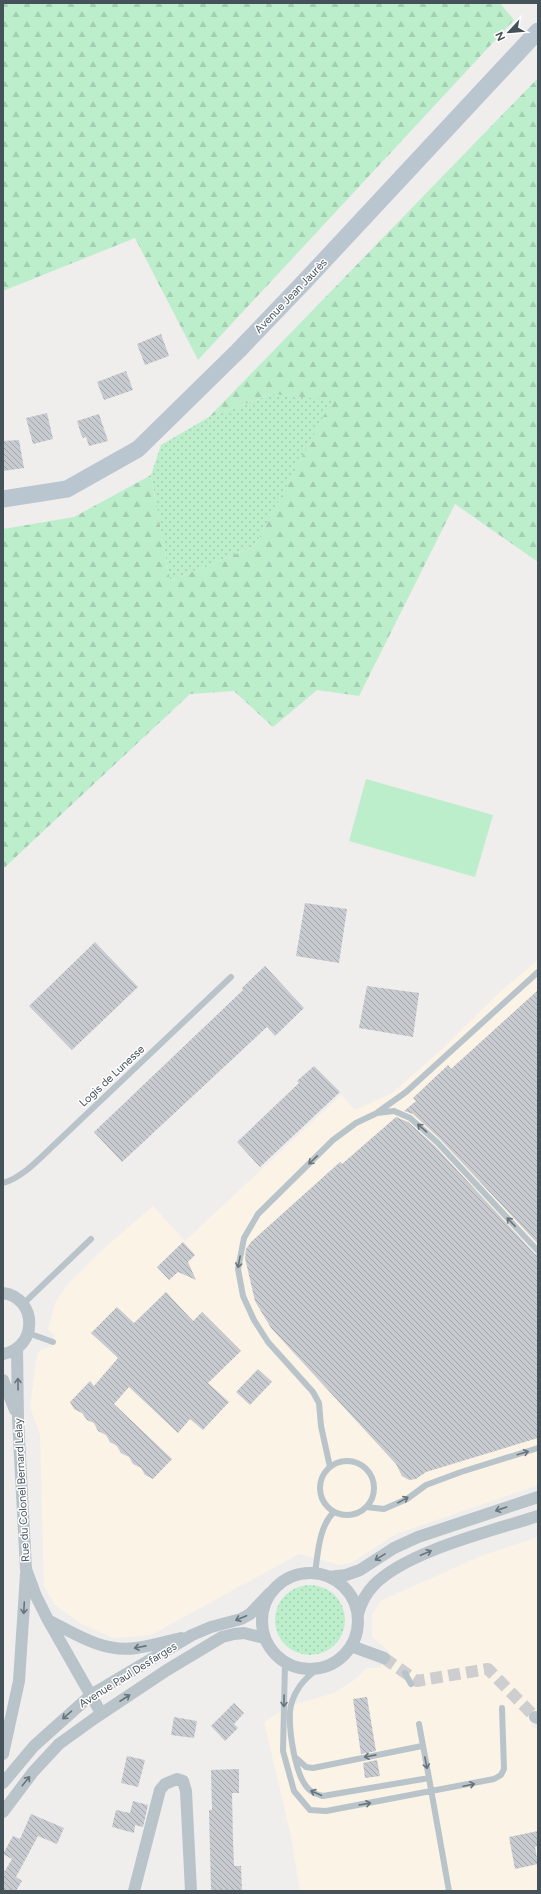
<svg xmlns="http://www.w3.org/2000/svg" width="541" height="1894" viewBox="0 0 541 1894" font-family="Figtree,sans-serif">
<style>
.commercial{fill:#fbf3e6}
.grass{fill:url(#grass-dots)}
.forest{fill:url(#forest-firs)}
.park{fill:#bceecb}
.building{fill:url(#building-back-hatch)}
.lines{fill:none;stroke-linecap:round;stroke-linejoin:round}
.minor-tunnel{stroke:#ceced0;stroke-width:12;stroke-dasharray:12 6;stroke-linecap:butt}
.service{stroke:#b9c3ca;stroke-width:6}
.minor{stroke:#b9c3ca;stroke-width:12}
.secondary{stroke:#b9c6cf;stroke-width:17}
.oneway{stroke:#68747c}
.labels{text-anchor:middle;dominant-baseline:central;stroke-width:3;stroke-linejoin:round;paint-order:stroke}
.street-label{font-size:11px;fill:#46525a;stroke:#fff}
</style>
<defs>
<pattern id="grass-dots" width="8" height="8" patternUnits="userSpaceOnUse"><rect width="8" height="8" fill="#bceecb"/><path d="M2 2h.1M6 6h.1" fill="none" stroke="#a3ceb1" stroke-width="1.8" stroke-linecap="round"/></pattern>
<pattern id="forest-firs" width="22" height="20" patternUnits="userSpaceOnUse"><rect width="22" height="20" fill="#bceecb"/><path d="M5 1l3.5 6h-7zM16 11l3.5 6h-7z" fill="#a3ceb1"/></pattern>
<pattern id="building-back-hatch" width="6" height="6" patternUnits="userSpaceOnUse"><rect width="6" height="6" fill="#c7cbd0"/><path d="M-1 5l2 2M0 0l6 6M5-1l2 2" fill="none" stroke="#a3a7ac"/></pattern>
</defs>
<rect width="100%" height="100%" fill="#f0eded"/>
<path class="commercial" d="M 538,960 L 538,1485 L 396,1534 L 351,1563 L 340,1565 L 299,1554 L 151,1635 L 113,1638 L 80,1623 L 55,1605 L 44,1586 L 40,1435 L 30,1407 L 37,1354 L 41,1350 L 51,1347 L 55,1335 L 48,1330 L 55,1303 L 67,1285 L 102,1250 L 153,1206 L 185,1241 L 341,1095 L 355,1110 L 391,1094 L 439,1052 L 500,992 Z
M 538,1537 L 538,1710 L 531,1726 L 538,1729 L 538,1891 L 300,1891 L 291,1836 L 264,1722 L 289,1706 L 334,1693 L 353,1681 L 367,1668 L 380,1668 L 389,1651 L 372,1637 L 372,1615 L 380,1601 L 481,1556 Z"/>
<path class="grass" d="M 273,394 L 333,399 L 255,546 L 170,581 L 151,475 L 161,445 L 209,417 Z
M275 1620a35 35 0 1 1 70 0a35 35 0 1 1-70 0Z"/>
<path class="forest" d="M 3,3 L 500,3 L 514,20 L 198,360 L 135,238 L 3,291 Z
M 538,78 L 538,562 L 455,504 L 359,696 L 317,690 L 273,727 L 234,691 L 190,694 L 3,869 L 3,529 L 74,517 L 151,475 L 170,581 L 255,546 L 332,400 L 273,394 L 209,417 Z"/>
<path class="park" d="M 366,779 L 493,815 L 475,877 L 349,841 Z"/>
<path class="building" d="M 161,334 L 169,356 L 145,365 L 137,344 Z
M 126,371 L 133,390 L 104,400 L 97,382 Z
M 47,413 L 53,439 L 33,444 L 26,418 Z
M 99,414 L 108,441 L 89,446 L 86,437 L 83,438 L 81,434 L 77,421 Z
M 19,440 L 24,468 L 3,471 L 3,441 Z
M 305,903 L 347,909 L 339,963 L 296,956 Z
M 95,942 L 138,987 L 72,1050 L 29,1006 Z
M 265,966 L 304,1008 L 275,1036 L 267,1027 L 122,1162 L 94,1132 L 243,990 L 242,988 Z
M 367,986 L 419,993 L 413,1037 L 359,1028 Z
M 538,990 L 538,1244 L 440,1139 L 413,1114 L 404,1111 L 416,1101 L 413,1098 L 448,1065 L 451,1069 Z
M 314,1066 L 340,1092 L 260,1167 L 237,1142 L 299,1083 L 297,1081 Z
M 396,1117 L 408,1122 L 434,1145 L 535,1254 L 538,1255 L 538,1438 L 426,1472 L 416,1479 L 409,1480 L 402,1476 L 396,1464 L 271,1328 L 255,1301 L 245,1258 L 246,1249 L 251,1242 L 340,1162 L 342,1164 Z
M 183,1242 L 195,1255 L 188,1262 L 196,1280 L 178,1272 L 169,1280 L 157,1267 Z
M 166,1292 L 193,1321 L 202,1312 L 241,1351 L 208,1383 L 229,1402 L 203,1430 L 190,1419 L 178,1433 L 129,1387 L 114,1404 L 172,1459 L 153,1479 L 145,1475 L 141,1468 L 133,1464 L 129,1457 L 121,1453 L 117,1446 L 110,1442 L 106,1435 L 98,1431 L 94,1423 L 87,1420 L 82,1413 L 74,1409 L 70,1402 L 90,1381 L 94,1386 L 118,1358 L 91,1333 L 117,1307 L 134,1323 Z
M 258,1369 L 272,1382 L 250,1405 L 236,1392 Z
M 367,1697 L 376,1751 L 361,1754 L 353,1699 Z
M 234,1703 L 244,1713 L 234,1724 L 238,1728 L 225,1741 L 211,1726 Z
M 174,1717 L 197,1721 L 194,1738 L 171,1735 Z
M 127,1756 L 145,1760 L 138,1787 L 121,1783 Z
M 377,1760 L 380,1776 L 365,1778 L 363,1763 Z
M 239,1769 L 239,1793 L 232,1793 L 233,1840 L 234,1866 L 241,1866 L 242,1891 L 211,1891 L 209,1810 L 212,1810 L 211,1770 Z
M 133,1801 L 148,1805 L 143,1827 L 135,1825 L 134,1833 L 112,1827 L 116,1810 L 130,1813 Z
M 31,1814 L 64,1828 L 57,1844 L 38,1836 L 16,1877 L 22,1881 L 16,1891 L 3,1891 L 3,1870 L 5,1871 L 12,1859 L 3,1854 L 13,1836 L 20,1839 Z
M 538,1831 L 538,1846 L 535,1847 L 538,1864 L 515,1869 L 509,1837 Z"/>
<g class="lines">
<path class="minor-tunnel" d="M 384,1658 L 417,1681 L 488,1669 L 535,1717"/>
<path class="service" d="M 378,1112 L 406,1092 L 538,972
M 3,1183 C 23,1177 39,1159 54,1145 L 231,977
M 23,1304 L 91,1239
M 28,1333 L 53,1342
M320 1488a27 27 0 1 1 54 0a27 27 0 1 1-54 0Z
M 330,1467 L 321,1426 L 319,1403 L 313,1392 L 268,1342 L 254,1320 L 243,1296 L 238,1269 L 244,1238 L 258,1214 L 333,1140 L 356,1123 L 377,1113 L 394,1111 L 410,1118 L 437,1142 L 538,1251
M 366,1507 L 384,1509 L 407,1499 L 426,1485 L 461,1472 L 538,1448
M 315,1573 C 318,1553 319,1526 334,1512
M 285,1662 L 283,1751 L 294,1791 L 310,1810 L 326,1811 L 494,1779 L 501,1775 L 504,1769 L 502,1708
M 317,1669 C 310,1675 302,1681 298,1689 C 294,1695 290,1705 290,1712 C 289,1731 295,1780 311,1791 C 314,1794 319,1795 323,1796 L 429,1778 L 419,1724
M 405,1673 L 411,1684
M 296,1758 L 306,1767 L 313,1768 L 422,1746
M 429,1778 L 449,1891"/>
<path class="minor" d="M 3,1293 C 38,1298 38,1348 3,1354
M 17,1348 L 18,1419 L 26,1569 L 36,1596 L 48,1620 L 101,1713
M 3,1380 L 15,1410
M262 1621a48 48 0 1 1 96 0a48 48 0 1 1-96 0Z
M 329,1577 L 346,1575 L 360,1570 L 394,1548 L 418,1537 L 538,1497
M 358,1614 C 361,1603 366,1593 374,1585 C 407,1551 492,1531 538,1516
M 48,1620 C 75,1634 104,1653 136,1648 C 151,1646 167,1641 181,1638
M 351,1646 L 384,1658
M 535,1717 L 538,1718
M 3,1754 L 19,1681 L 26,1574
M 3,1783 L 34,1746 L 91,1695 L 192,1635 L 211,1627 L 241,1619 L 250,1614 L 270,1593
M 3,1812 L 33,1772 L 59,1744 L 95,1718 L 167,1670 L 222,1637 L 234,1634 L 244,1633 L 264,1638
M 134,1891 L 160,1790 L 165,1784 L 177,1779 L 183,1781 L 186,1791 L 191,1891"/>
<path class="secondary" d="M 3,499 L 67,489 L 138,449 L 238,351 L 305,281 L 538,31"/>
</g>
<defs><path id="oneway-shaft" d="M-6 0H5M1.5-3L5.5 0L1.5 3" fill="none" stroke-width="1.6" stroke-linecap="round" stroke-linejoin="round"/></defs>
<g class="oneway">
<use href="#oneway-shaft" transform="translate(422 1128) rotate(-139)"/>
<use href="#oneway-shaft" transform="translate(313 1160) rotate(136)"/>
<use href="#oneway-shaft" transform="translate(511 1222) rotate(-134)"/>
<use href="#oneway-shaft" transform="translate(239 1262) rotate(101)"/>
<use href="#oneway-shaft" transform="translate(18 1384) rotate(-91)"/>
<use href="#oneway-shaft" transform="translate(523 1453) rotate(-17)"/>
<use href="#oneway-shaft" transform="translate(403 1500) rotate(-29)"/>
<use href="#oneway-shaft" transform="translate(501 1509) rotate(161)"/>
<use href="#oneway-shaft" transform="translate(426 1553) rotate(-23)"/>
<use href="#oneway-shaft" transform="translate(380 1557) rotate(148)"/>
<use href="#oneway-shaft" transform="translate(24 1608) rotate(93)"/>
<use href="#oneway-shaft" transform="translate(241 1618) rotate(157)"/>
<use href="#oneway-shaft" transform="translate(140 1647) rotate(169)"/>
<use href="#oneway-shaft" transform="translate(125 1698) rotate(-33)"/>
<use href="#oneway-shaft" transform="translate(284 1701) rotate(91)"/>
<use href="#oneway-shaft" transform="translate(67 1715) rotate(139)"/>
<use href="#oneway-shaft" transform="translate(370 1756) rotate(169)"/>
<use href="#oneway-shaft" transform="translate(426 1763) rotate(79)"/>
<use href="#oneway-shaft" transform="translate(26 1781) rotate(-51)"/>
<use href="#oneway-shaft" transform="translate(469 1785) rotate(-12)"/>
<use href="#oneway-shaft" transform="translate(316 1793) rotate(-156)"/>
<use href="#oneway-shaft" transform="translate(365 1804) rotate(-10)"/>
</g>
<g class="labels">
<g class="street-label">
<text transform="translate(291 296) rotate(-46)">Avenue Jean Jaurès</text>
<text transform="translate(112 1076) rotate(-43)">Logis de Lunesse</text>
<text transform="translate(22 1490) rotate(-93)">Rue du Colonel Bernard Lelay</text>
<text transform="translate(128 1675) rotate(-32)">Avenue Paul Desfarges</text>
</g>
</g>
<rect width="541" height="1894" fill="none" stroke="#46525a" stroke-width="8"/>
<g transform="translate(509 32) rotate(244)" stroke="#ffffff" stroke-width="3" paint-order="stroke">
<path d="M0-3L7 15L0 10L-7 15Z" fill="#46525a"/>
<text y="-6" font-size="11" font-weight="bold" text-anchor="middle" fill="#46525a">N</text>
</g>
</svg>
